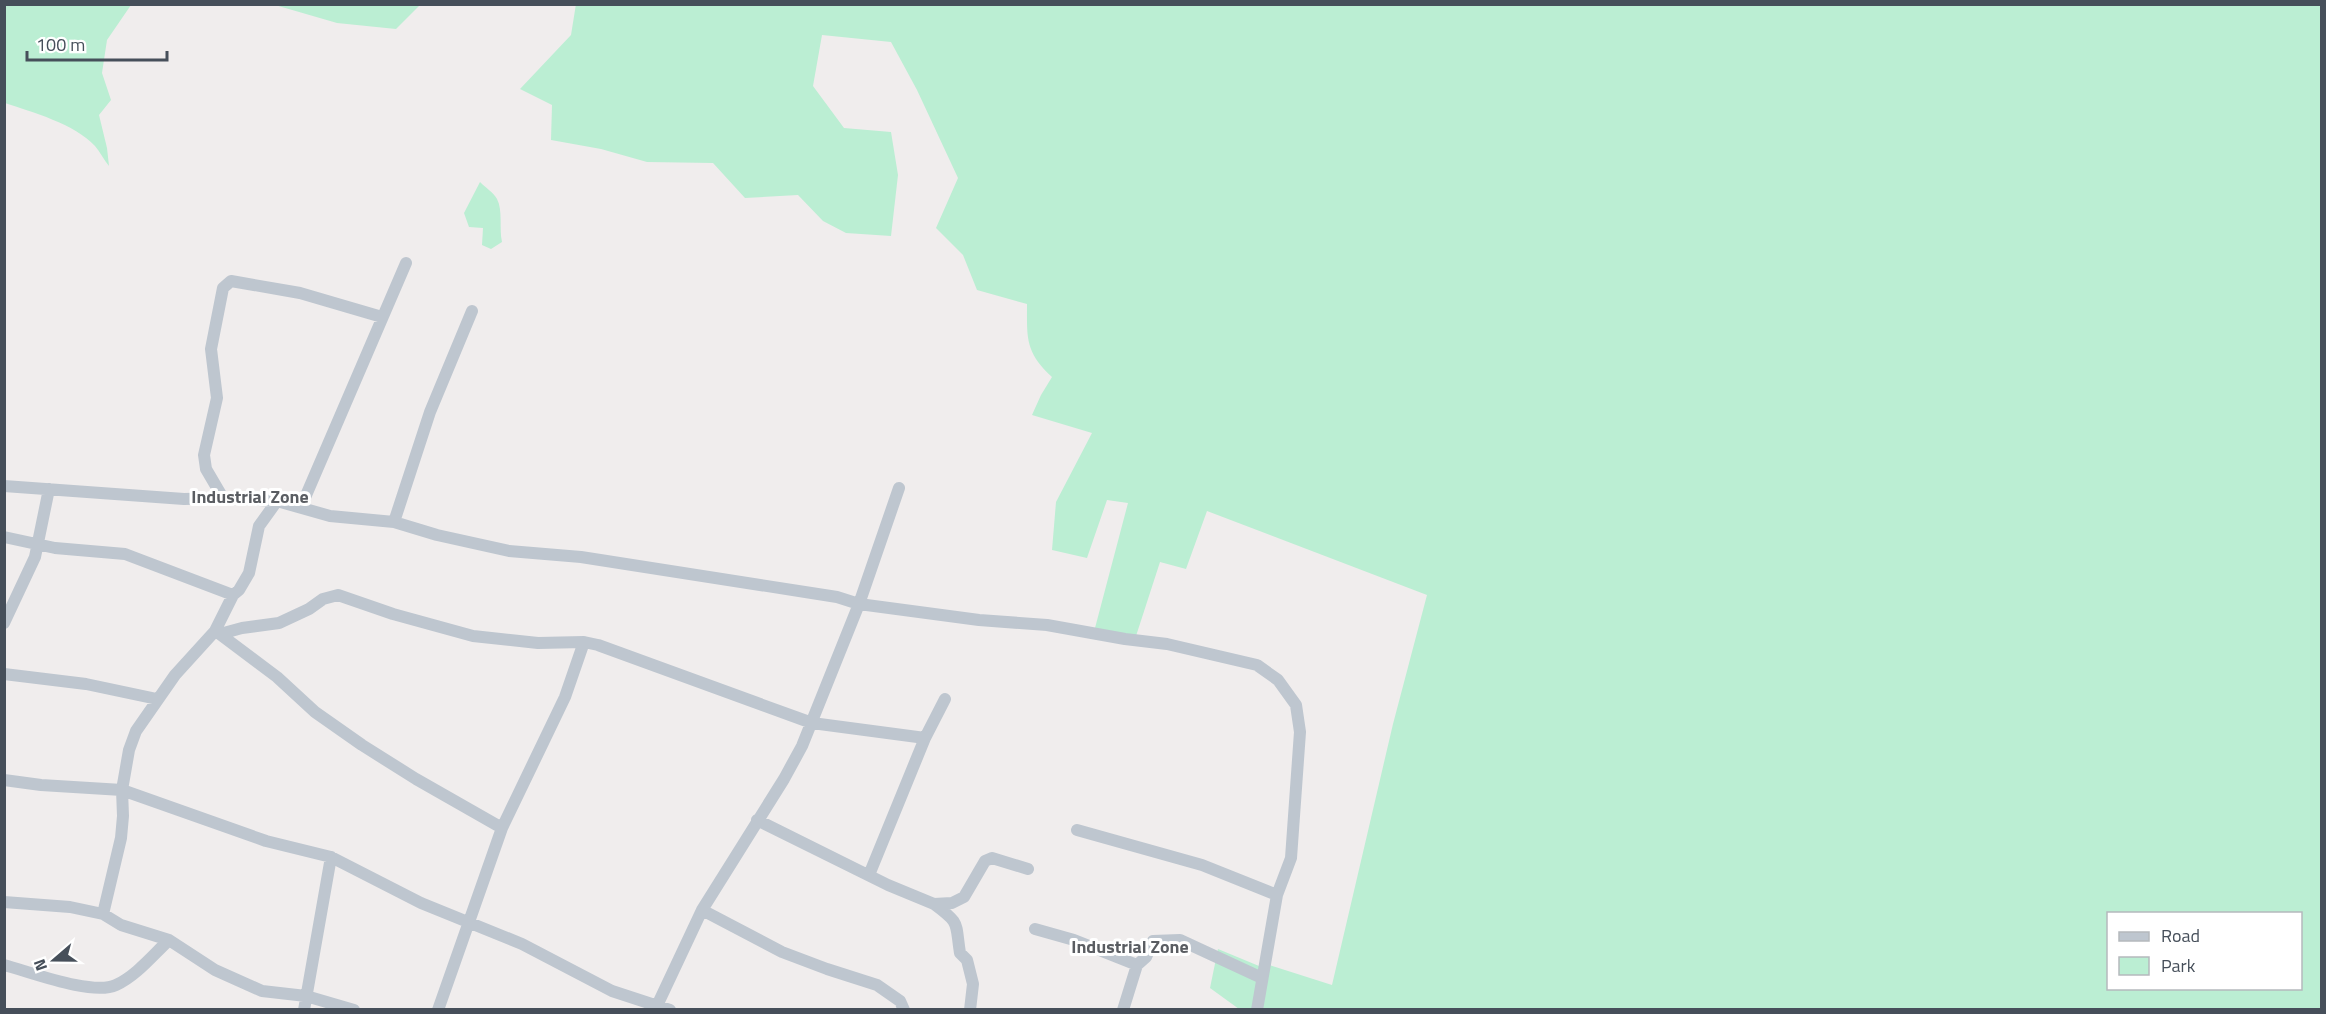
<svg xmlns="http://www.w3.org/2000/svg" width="2326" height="1014" viewBox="0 0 2326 1014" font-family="'Titillium Web',sans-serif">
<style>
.green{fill:#bbeed3;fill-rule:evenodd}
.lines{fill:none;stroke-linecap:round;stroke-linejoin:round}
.minor{stroke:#bec6cf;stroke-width:12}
.labels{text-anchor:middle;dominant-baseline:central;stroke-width:6;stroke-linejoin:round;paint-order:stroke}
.quarter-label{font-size:18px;font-weight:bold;fill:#5a5d62;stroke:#fff}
</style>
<rect width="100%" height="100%" fill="#f0eded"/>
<path class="green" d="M 5,4 L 131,5 L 107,40 L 102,73 L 111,100 L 99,115 L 107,148 L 109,166 C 104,160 100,152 95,146 C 75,124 32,112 5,103 Z
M 576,4 L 2321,5 L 2321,1009 L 1239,1009 L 1210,988 L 1218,949 L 1259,966 L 1260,962 L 1332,985 L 1393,724 L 1427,595 L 1207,511 L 1186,569 L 1160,562 L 1136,636 L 1095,628 L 1128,503 L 1107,500 L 1087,558 L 1052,550 L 1056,502 L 1092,433 L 1032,415 L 1041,395 L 1052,377 C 1025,352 1027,338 1027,304 L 977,290 L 963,255 L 936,228 L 958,178 L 917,90 L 891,42 L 822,35 L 813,86 L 844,128 L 891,132 L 898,175 L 891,236 L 846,233 L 823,221 L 798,195 L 745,198 L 713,163 L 647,162 L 601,149 L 551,140 L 552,105 L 520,89 L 571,35 ZM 2108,914 L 2300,914 L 2300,988 L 2108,988 Z
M 275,5 L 420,5 L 396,29 L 337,23 Z
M 480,182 C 485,187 494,193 497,199 C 503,210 499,229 502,242 L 491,249 L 482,245 L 483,228 L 469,227 L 464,213 Z"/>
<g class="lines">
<path class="minor" d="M 4,486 L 184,499 L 223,498 L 277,501 L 330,516 L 394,522 L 430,412 L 472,311
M 223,498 L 206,469 L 204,455 L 217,398 L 211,349 L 223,288 L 231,281 L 300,293 L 382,317
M 301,507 L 406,263
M 394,522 L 437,535 L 509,551 L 581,557 L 837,597 L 859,604 L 979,620 L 1047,625 L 1125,639 L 1167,644 L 1257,665 L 1278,680 L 1296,705 L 1300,732 L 1291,858 L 1277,895 L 1257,1010
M 4,537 L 55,548 L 125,554 L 233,595
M 4,623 L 35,557 L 49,489
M 217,632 L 277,677 L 315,712 L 362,745 L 416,779 L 502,828
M 220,634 L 242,628 L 279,623 L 309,609 L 323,599 L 338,595 L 393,614 L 473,636 L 538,643 L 584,642 L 598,645 L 812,723 L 925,738
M 4,674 L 86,684 L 157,699
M 4,780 L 41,785 L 122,790 L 266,841 L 331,857 L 421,903 L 522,944 L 612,991 L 670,1010
M 757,820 L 888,885 L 934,904 L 952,903 L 964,897 L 985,861 L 992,858 L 1028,869
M 1077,830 L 1202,865 L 1277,895
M 869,875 L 925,738 L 945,699
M 4,902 L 70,907 L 103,914 L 121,838 L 123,816 L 122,790 L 129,750 L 136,731 L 175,675 L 215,631 L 233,595 L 239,590 L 249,573 L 259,526 L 277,501
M 934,904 C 961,924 955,922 960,953 L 967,960 L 973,984 L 970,1010
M 702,910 L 782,952 L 827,969 L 877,985 L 900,1001 L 904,1010
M 103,914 L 121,925 L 169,940 L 215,970 L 262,991 L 306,996 L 354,1010
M 1035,929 L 1074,940 L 1137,965 L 1146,957 L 1153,941 L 1180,940 L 1262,978
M 4,965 C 31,972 92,996 116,985 C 136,976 153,955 169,940
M 304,1010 L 331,857
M 438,1010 L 502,828 L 565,697 L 584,642
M 655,1010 L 702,910 L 784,779 L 802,746 L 859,604 L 899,488
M 1123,1010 L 1137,965"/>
</g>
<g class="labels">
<g class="quarter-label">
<text x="250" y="496">Industrial Zone</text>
<text x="1130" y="946">Industrial Zone</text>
</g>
</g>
<rect width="2326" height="1014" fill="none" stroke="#464f5a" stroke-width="12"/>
<rect x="2107" y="912" width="195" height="78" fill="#ffffff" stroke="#b5b9bd" stroke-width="1.5"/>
<rect x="2119" y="932" width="30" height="9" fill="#bec6cf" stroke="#b5b9bd" stroke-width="1.5"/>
<text x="2161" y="942" font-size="18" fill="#464f5a">Road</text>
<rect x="2119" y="957" width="30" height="18" fill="#bbeed3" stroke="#b5b9bd" stroke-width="1.5"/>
<text x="2161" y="972" font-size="18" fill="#464f5a">Park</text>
<g transform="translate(54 960) rotate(250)" stroke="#ffffff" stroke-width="4.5" paint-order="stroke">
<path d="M0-4.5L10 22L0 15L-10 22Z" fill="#464f5a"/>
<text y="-9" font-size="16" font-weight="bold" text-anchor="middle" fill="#464f5a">N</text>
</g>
<path d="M27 51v9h140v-9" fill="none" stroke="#464f5a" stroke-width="3"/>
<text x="36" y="51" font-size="18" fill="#464f5a" stroke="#ffffff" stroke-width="4.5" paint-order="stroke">100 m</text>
</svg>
